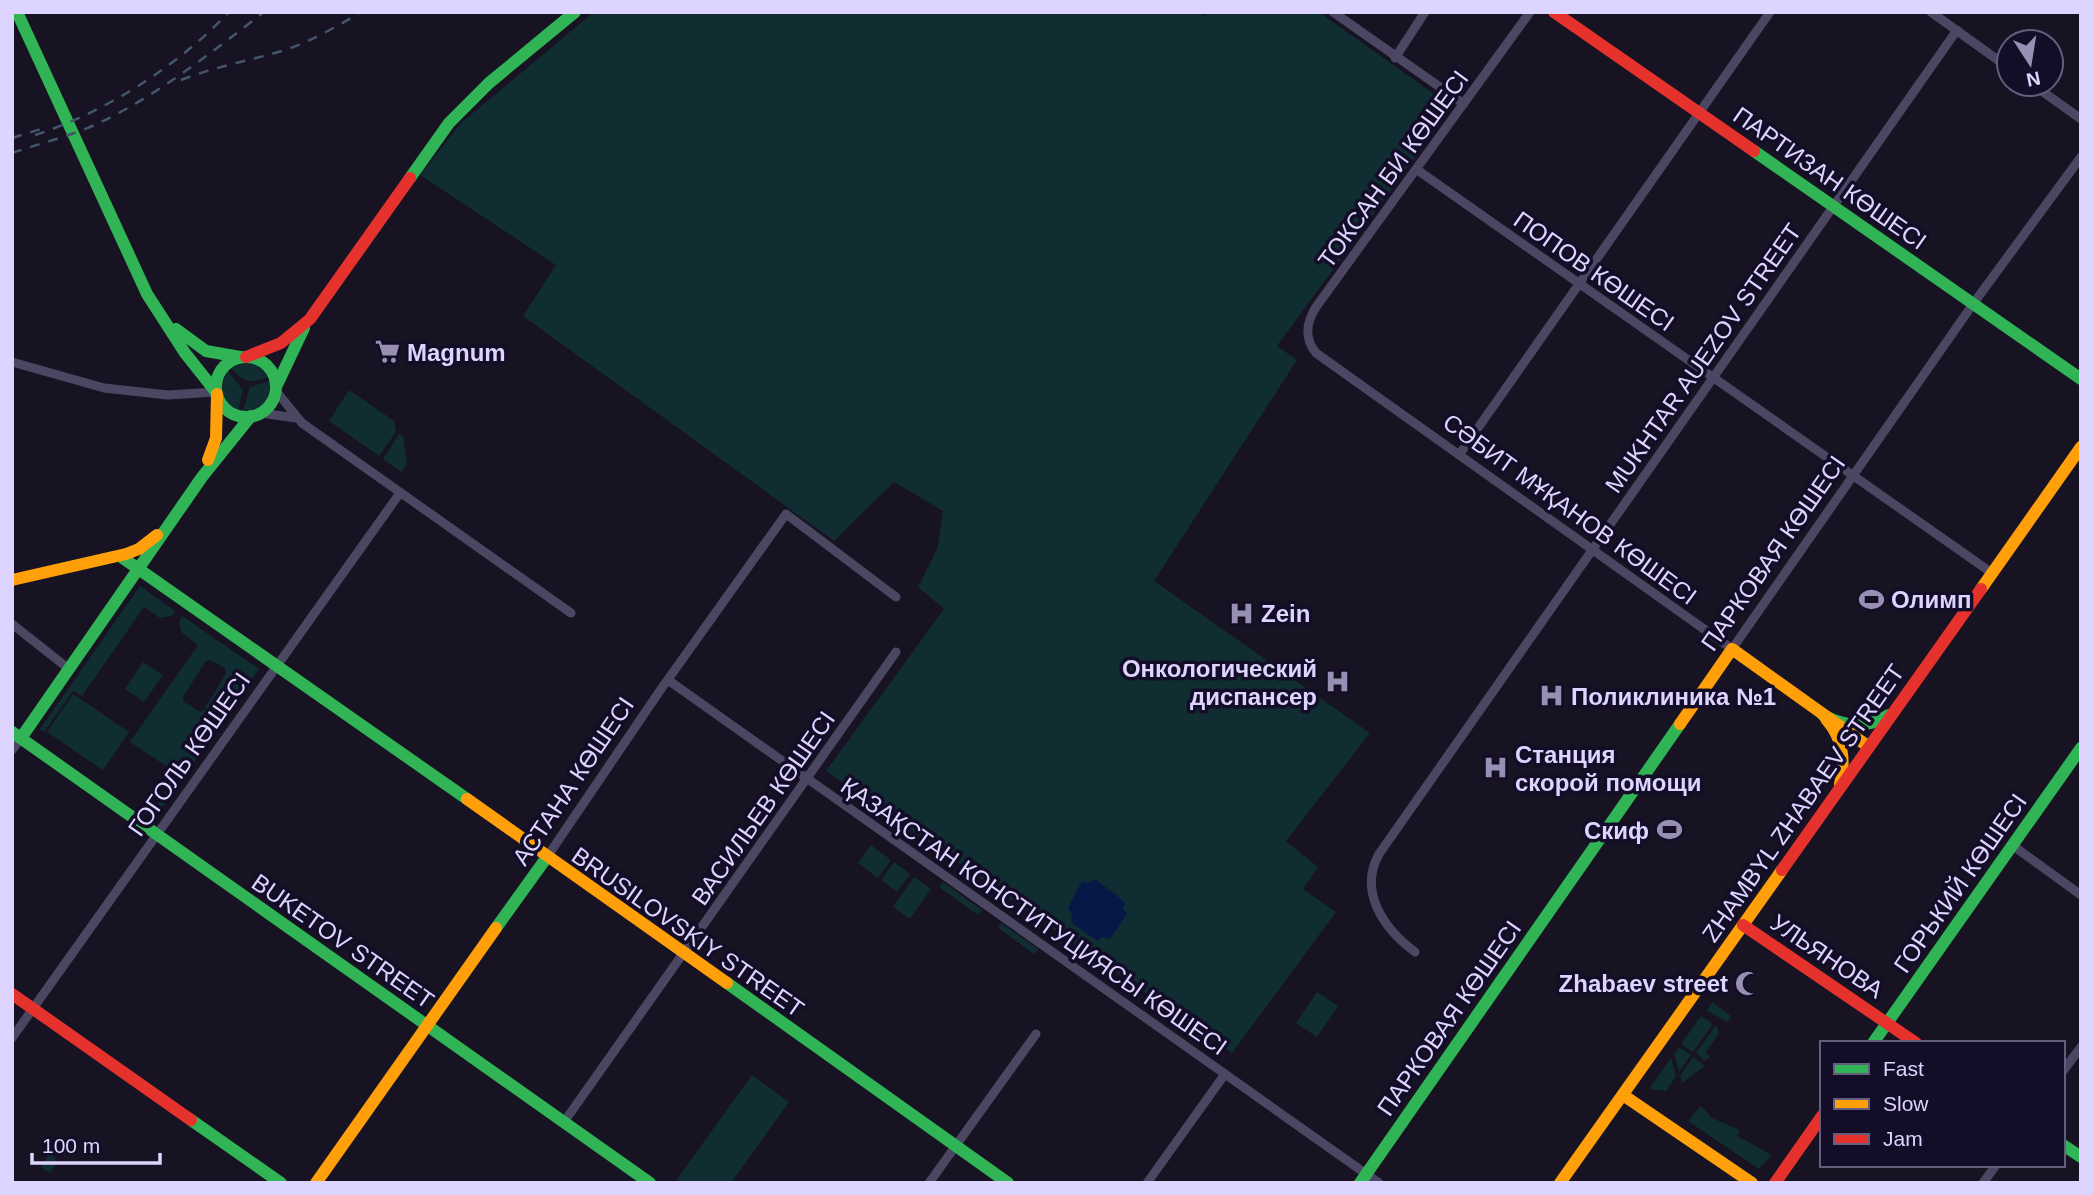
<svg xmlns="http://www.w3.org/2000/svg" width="2093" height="1195" viewBox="0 0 2093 1195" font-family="Arial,sans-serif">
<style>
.green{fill:#102d31;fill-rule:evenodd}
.water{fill:#071846}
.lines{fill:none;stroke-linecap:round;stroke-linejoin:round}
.street{stroke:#4b4763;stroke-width:9}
.fast{stroke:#30b455;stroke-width:12}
.slow{stroke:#ff9f0a;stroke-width:12}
.jam{stroke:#e5322d;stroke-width:12}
.rail{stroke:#44566d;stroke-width:2.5;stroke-dasharray:10 9;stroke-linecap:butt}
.labels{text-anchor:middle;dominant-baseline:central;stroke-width:7;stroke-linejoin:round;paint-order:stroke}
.street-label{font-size:24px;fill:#ddd4ff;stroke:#140d28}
.poi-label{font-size:24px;font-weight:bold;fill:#ddd4ff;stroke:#140d28;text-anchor:start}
</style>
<rect width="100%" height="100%" fill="#171322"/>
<path class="green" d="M 594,12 L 1199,12 L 1205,16 L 1209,12 L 1319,12 L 1452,107 L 1277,346 L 1297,360 L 1154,581 L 1370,733 L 1286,841 L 1318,867 L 1303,889 L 1336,912 L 1232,1053 L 826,771 L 944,609 L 918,587 L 938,547 L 943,511 L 894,482 L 834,541 L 523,316 L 556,265 L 420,175 L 461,123 Z
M 243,363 L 257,365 L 268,377 C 248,384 245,383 231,368 Z
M 228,371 L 243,390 L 238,410 C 222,402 218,387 228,371 Z
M 269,381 C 271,399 262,411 243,411 L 250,387 Z
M 349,390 L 394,421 L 396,432 L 379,456 L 329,421 Z
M 399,434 L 403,436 L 407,464 L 401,472 L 383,459 Z
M 140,586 L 175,611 L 171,616 L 160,618 L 144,607 L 82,696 L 73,691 L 44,732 L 40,729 Z
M 182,616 L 259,669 L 158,814 L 153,810 L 178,774 L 130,742 L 198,645 L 181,632 L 179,622 ZM 210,660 L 225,668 L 226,673 L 204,710 L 200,712 L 184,702 L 183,697 L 206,661 Z
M 143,662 L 163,675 L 144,702 L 125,689 Z
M 73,694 L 129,732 L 103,770 L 47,732 Z
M 871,845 L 891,860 L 878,878 L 858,863 Z
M 894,862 L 910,874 L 897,892 L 881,880 Z
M 914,877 L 931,889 L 910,919 L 893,907 Z
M 943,882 L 982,910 L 978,915 L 939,887 Z
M 1001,923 L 1038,949 L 1034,954 L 998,928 Z
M 1317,992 L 1338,1006 L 1317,1037 L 1296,1023 Z
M 1712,1002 L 1731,1016 L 1728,1022 L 1707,1011 Z
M 1701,1016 L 1713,1024 L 1693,1052 L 1681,1044 Z
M 1716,1025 L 1719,1033 L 1706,1052 L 1710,1057 L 1705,1061 L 1696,1053 Z
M 1679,1047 L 1691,1055 L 1679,1072 L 1674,1054 Z
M 1693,1057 L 1705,1066 L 1682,1083 L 1680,1076 Z
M 1671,1058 L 1676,1076 L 1666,1091 L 1649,1089 Z
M 752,1075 L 789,1102 L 731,1183 L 681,1183 L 677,1179 Z
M 1701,1106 L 1712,1118 L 1740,1130 L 1737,1136 L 1772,1155 L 1759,1169 L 1688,1121 Z
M 51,1150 L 57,1163 L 50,1173 L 41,1167 Z"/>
<path class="water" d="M 1095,879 L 1125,902 L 1123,908 L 1127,914 L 1110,939 L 1103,937 L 1097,941 L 1071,922 L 1072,913 L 1068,908 L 1082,881 L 1088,883 Z"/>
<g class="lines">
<path class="street" d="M 1333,12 L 1464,104
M 1530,12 L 1316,307 C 1306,323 1304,338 1316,353 L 1732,649 L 1973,304 L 2081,157
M 1931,12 L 2009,68
M 1395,58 L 1425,12
M 2032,84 L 2081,119
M 1416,169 L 1992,573
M 12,362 L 104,388 L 168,395 L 216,392
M 276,391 L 302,423 L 571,613
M 260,413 L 297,418
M 1459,455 L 1770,12
M 12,624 L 69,669
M 668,680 L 1379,1183
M 12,750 L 21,738
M 2012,845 L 2081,895
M 547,857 L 659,692 L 786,514 L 896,597
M 1415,952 C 1384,929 1358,892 1379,854 L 1957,30
M 12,1038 L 400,493
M 2063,1071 L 2081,1047
M 564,1122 L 896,652
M 929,1183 L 1036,1034
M 1147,1183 L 1225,1074
M 1983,1183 L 1996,1165"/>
<path class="fast" d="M 17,12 L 147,294 L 185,353 L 216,392
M 1754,151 L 2081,379
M 410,178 L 449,123 L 489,83 L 575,12
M 176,329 L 206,351 L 240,357
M216 387a30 30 0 1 1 60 0a30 30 0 1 1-60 0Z
M 276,387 L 304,328
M 120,556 L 467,799
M 1823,715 C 1847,727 1866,729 1889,715
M 12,732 L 650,1183
M 21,738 L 202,477 L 251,416
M 496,928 L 547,857
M 727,983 L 1008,1183
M 1873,1043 L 2081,748
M 191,1120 L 281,1183
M 2063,1145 L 2081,1157
M 1360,1183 L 1680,724"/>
<path class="slow" d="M 208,460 L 216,438 L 217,394
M 12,580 L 126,554 L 139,549 L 157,535
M 1981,589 L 2081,447
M 1826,719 C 1842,737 1846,760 1840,784
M 1680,724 L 1732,649 L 1869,747
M 467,799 L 727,983
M 1623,1095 L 1752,1183
M 316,1183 L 496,928
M 1560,1183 L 1782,870"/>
<path class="jam" d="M 1554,12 L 1754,151
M 246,357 L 281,343 L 310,319 L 410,178
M 1782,870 L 1981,589
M 1743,925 L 1916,1043
M 12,994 L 191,1120
M 1775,1183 L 1822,1116"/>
<path class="rail" d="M 181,80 C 214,67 248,61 282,51 C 310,42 336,27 361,12
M 35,135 C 106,112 178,66 229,12
M 12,138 L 44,128
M 12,153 C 41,143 71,136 99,123 C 158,95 212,52 264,12"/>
</g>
<defs>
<symbol id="supermarket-bare" viewBox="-9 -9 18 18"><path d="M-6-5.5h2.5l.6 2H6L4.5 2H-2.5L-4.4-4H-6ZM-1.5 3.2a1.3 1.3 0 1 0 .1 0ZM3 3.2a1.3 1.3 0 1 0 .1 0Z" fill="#9890b2" stroke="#140d28" stroke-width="2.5" paint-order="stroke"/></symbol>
<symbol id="stadium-bare" viewBox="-9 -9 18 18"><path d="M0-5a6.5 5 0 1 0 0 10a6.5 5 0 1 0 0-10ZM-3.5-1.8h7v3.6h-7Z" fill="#9890b2" stroke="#140d28" stroke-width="2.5" paint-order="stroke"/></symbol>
<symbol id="hospital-bare" viewBox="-9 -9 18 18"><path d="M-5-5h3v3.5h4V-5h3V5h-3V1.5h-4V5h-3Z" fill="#9890b2" stroke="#140d28" stroke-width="2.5" paint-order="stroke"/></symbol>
<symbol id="mosque-bare" viewBox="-9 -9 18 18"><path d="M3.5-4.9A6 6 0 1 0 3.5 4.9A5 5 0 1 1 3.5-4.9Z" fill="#9890b2" stroke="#140d28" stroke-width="2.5" paint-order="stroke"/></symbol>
</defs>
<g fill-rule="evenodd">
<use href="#supermarket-bare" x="370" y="334" width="35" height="35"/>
<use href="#stadium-bare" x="1854" y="582" width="35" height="35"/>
<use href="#hospital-bare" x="1224" y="596" width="35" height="35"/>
<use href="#hospital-bare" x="1320" y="664" width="35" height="35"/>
<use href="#hospital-bare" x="1534" y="678" width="35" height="35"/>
<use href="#hospital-bare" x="1478" y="750" width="35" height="35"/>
<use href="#stadium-bare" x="1652" y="812" width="35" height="35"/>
<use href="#mosque-bare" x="1730" y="966" width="35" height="35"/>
</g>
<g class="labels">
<g class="street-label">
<text transform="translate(1393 169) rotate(-54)">ТОКСАН БИ КӨШЕСІ</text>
<text transform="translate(1830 178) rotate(35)">ПАРТИЗАН КӨШЕСІ</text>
<text transform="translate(1594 271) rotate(35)">ПОПОВ КӨШЕСІ</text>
<text transform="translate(1703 358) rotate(-55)">MUKHTAR AUEZOV STREET</text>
<text transform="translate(1570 509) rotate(36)">СӘБИТ МҰҚАНОВ КӨШЕСІ</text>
<text transform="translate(1773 553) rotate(-55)">ПАРКОВАЯ КӨШЕСІ</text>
<text transform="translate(189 754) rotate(-55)">ГОГОЛЬ КӨШЕСІ</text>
<text transform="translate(573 781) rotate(-56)">АСТАНА КӨШЕСІ</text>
<text transform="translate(1803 803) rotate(-55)">ZHAMBYL ZHABAEV STREET</text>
<text transform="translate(763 808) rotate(-55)">ВАСИЛЬЕВ КӨШЕСІ</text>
<text transform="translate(1960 883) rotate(-55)">ГОРЬКИЙ КӨШЕСІ</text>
<text transform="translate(1034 916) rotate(35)">ҚАЗАҚСТАН КОНСТИТУЦИЯСЫ КӨШЕСІ</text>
<text transform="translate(688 932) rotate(35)">BRUSILOVSKIY STREET</text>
<text transform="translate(343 941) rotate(35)">BUKETOV STREET</text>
<text transform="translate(1827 956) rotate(34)">УЛЬЯНОВА</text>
<text transform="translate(1449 1018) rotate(-55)">ПАРКОВАЯ КӨШЕСІ</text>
</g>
<g class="poi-label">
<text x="407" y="352">Magnum</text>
<text x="1891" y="599">Олимп</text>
<text x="1261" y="613">Zein</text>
<text x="1317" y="668" text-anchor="end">Онкологический<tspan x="1317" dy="28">диспансер</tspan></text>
<text x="1571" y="696">Поликлиника №1</text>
<text x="1515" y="754">Станция<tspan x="1515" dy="28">скорой помощи</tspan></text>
<text x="1649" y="830" text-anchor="end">Скиф</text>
<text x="1728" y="983" text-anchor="end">Zhabaev street</text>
</g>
</g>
<rect width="2093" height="1195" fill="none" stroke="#ddd4ff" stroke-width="28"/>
<rect x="1820" y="1041" width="245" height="126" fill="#140d28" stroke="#645d7e" stroke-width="2"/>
<rect x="1834" y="1064" width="35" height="10" fill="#30b455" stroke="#645d7e" stroke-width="2"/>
<text x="1883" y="1076" font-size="21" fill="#ddd4ff">Fast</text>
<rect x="1834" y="1099" width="35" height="10" fill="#ff9f0a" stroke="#645d7e" stroke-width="2"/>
<text x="1883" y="1111" font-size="21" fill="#ddd4ff">Slow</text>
<rect x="1834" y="1134" width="35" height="10" fill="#e5322d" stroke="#645d7e" stroke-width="2"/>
<text x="1883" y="1146" font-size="21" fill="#ddd4ff">Jam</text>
<g transform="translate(2030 63) rotate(168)"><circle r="33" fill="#140d28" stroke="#645d7e" stroke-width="2"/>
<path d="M0-5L12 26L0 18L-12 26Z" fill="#9890b2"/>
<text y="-10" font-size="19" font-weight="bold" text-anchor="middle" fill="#ddd4ff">N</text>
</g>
<path d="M32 1153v10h128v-10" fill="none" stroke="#ddd4ff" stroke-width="3.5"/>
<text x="42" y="1153" font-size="21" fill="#ddd4ff" stroke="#140d28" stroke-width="5" paint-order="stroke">100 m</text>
</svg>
